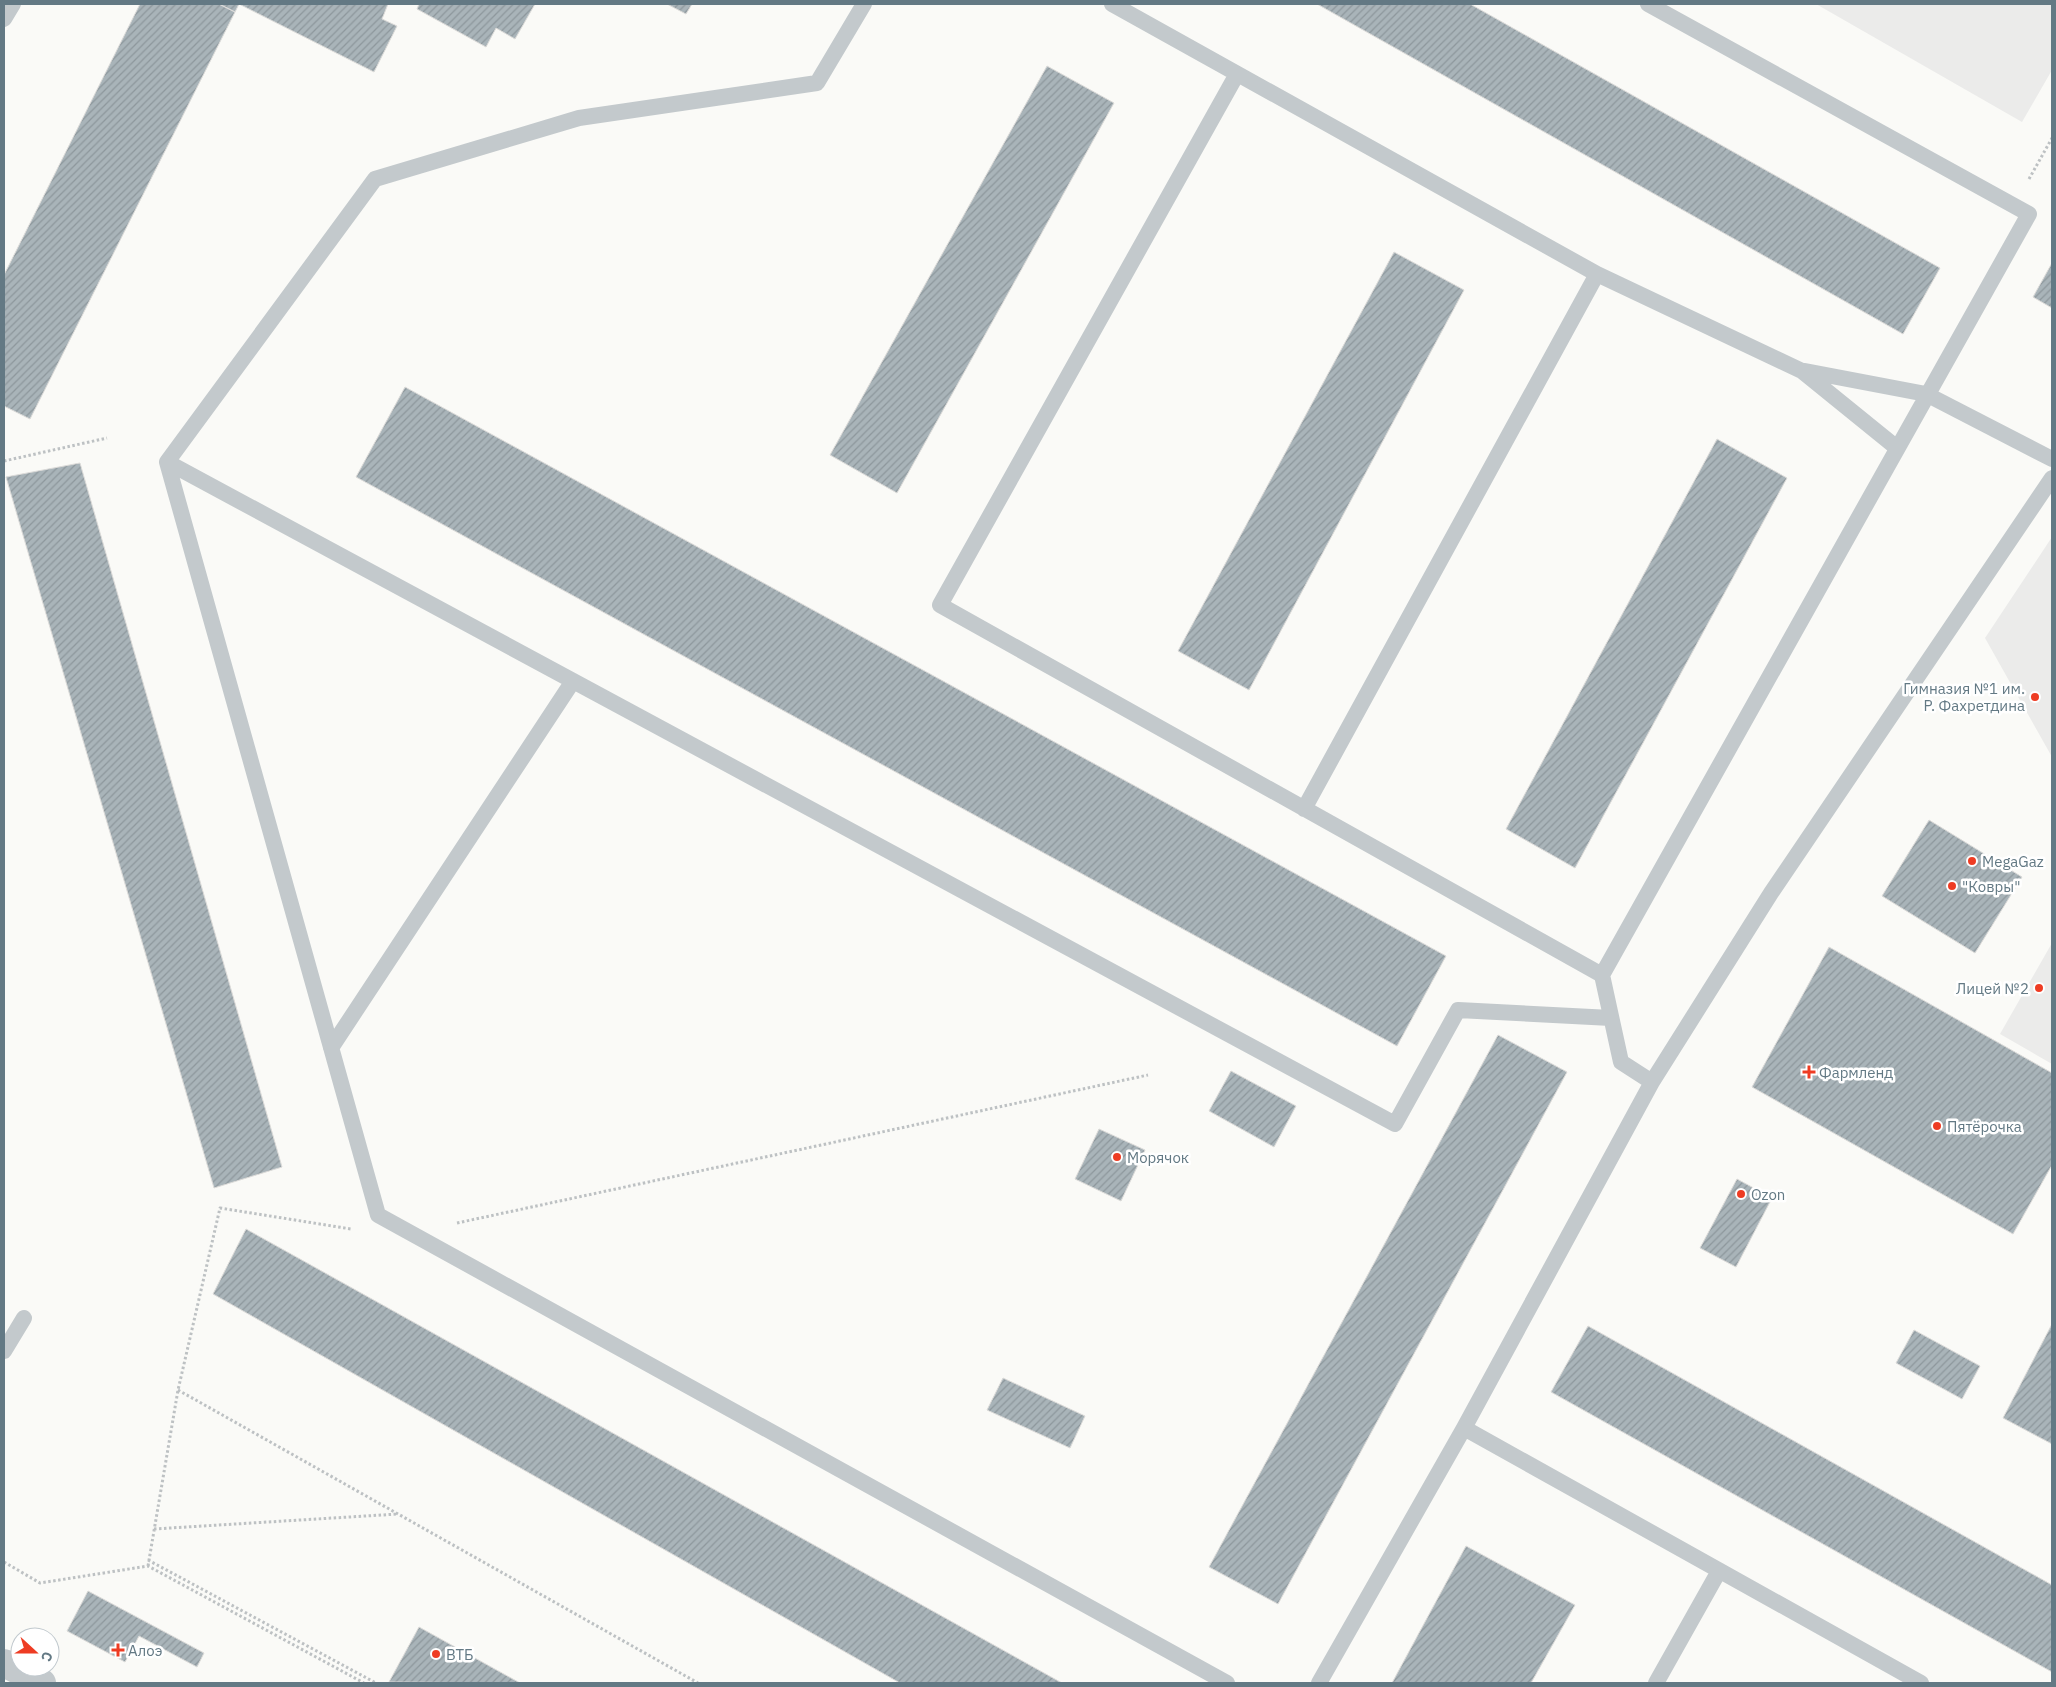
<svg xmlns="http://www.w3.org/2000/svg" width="2056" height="1687" viewBox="0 0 2056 1687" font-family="'IBM Plex Sans',sans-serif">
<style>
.built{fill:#ebebea}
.building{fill:url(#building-hatch);stroke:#dcdbd9}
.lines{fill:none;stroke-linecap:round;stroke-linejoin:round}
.path{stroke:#bdc1c3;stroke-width:3;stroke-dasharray:2.5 2.5;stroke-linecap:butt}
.service{stroke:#c3c9cc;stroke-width:16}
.tertiary{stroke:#c3c9cc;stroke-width:28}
.poi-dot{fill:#ee3c23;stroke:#fff;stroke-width:2}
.labels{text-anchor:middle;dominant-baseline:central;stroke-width:5;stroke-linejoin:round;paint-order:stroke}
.poi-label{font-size:15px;fill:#637984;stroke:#fff;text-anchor:start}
</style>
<defs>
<pattern id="building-hatch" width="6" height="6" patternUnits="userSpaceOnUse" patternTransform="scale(1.25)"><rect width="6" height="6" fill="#a9b4b9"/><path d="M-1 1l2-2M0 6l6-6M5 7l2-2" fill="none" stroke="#8d979c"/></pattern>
</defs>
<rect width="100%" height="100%" fill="#fafaf7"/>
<path class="built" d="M 1816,4 L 2052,4 L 2052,70 L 2022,122 Z
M 2052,537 L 2052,757 L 1985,638 Z
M 2052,943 L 2052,1064 L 2000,1034 Z"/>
<path class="building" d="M 140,4 L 219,4 L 235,12 L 30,419 L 4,406 L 4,275 Z
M 219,4 L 239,4 L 235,12 Z
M 239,4 L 388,4 L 382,19 L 397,26 L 374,72 Z
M 419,4 L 535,4 L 515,39 L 496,28 L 486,47 L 417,9 Z
M 667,4 L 692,4 L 686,14 Z
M 1317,4 L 1470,4 L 1940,268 L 1903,334 Z
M 1047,66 L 1114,103 L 897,493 L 830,455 Z
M 1394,252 L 1464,290 L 1249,690 L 1178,651 Z
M 2052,263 L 2052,308 L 2033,297 Z
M 405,387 L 1446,956 L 1397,1046 L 356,477 Z
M 1717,439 L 1787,478 L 1575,868 L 1506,829 Z
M 80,463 L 282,1167 L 214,1188 L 6,477 Z
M 1929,820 L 2022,877 L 1975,953 L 1882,896 Z
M 1829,947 L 2052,1073 L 2052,1165 L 2013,1234 L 1752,1087 Z
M 1498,1035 L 1567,1072 L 1278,1604 L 1209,1567 Z
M 1231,1071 L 1296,1106 L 1274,1147 L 1209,1111 Z
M 1099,1129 L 1145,1150 L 1121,1201 L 1075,1179 Z
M 1737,1179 L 1772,1198 L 1736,1267 L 1700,1248 Z
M 246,1229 L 1062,1683 L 900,1683 L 213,1294 Z
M 2052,1324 L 2052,1444 L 2003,1418 Z
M 1588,1326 L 2052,1585 L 2052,1672 L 1551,1392 Z
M 1914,1330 L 1980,1366 L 1962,1399 L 1896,1363 Z
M 1003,1378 L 1085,1416 L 1070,1448 L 987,1410 Z
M 1466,1546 L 1575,1605 L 1531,1683 L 1392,1683 Z
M 88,1591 L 204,1653 L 197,1667 L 139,1636 L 125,1662 L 67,1631 Z
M 419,1627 L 520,1683 L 389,1682 Z"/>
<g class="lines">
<path class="path" d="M 2029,179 L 2052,138
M 4,461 L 107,438
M 457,1223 L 1148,1075
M 178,1390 L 698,1683
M 154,1529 L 398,1514
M 148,1560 L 376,1683
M 4,1562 L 40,1583 L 148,1566 L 364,1683
M 148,1566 L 178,1390 L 220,1208 L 351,1229"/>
<path class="service" d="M 864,4 L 817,83 L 579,118 L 375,179 L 167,462 L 378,1215 L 1227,1683
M 1112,4 L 1597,274 L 1802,371 L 1897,448
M 4,19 L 13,4
M 1237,74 L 940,605 L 1602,975 L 1621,1062 L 1652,1082
M 1805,371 L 1926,394 L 2052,459
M 167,462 L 1395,1124 L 1458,1010 L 1611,1018
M 1304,809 L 1597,274
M 1602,975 L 2029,214 L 1648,4
M 331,1048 L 573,681
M 4,1351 L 24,1318
M 1464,1428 L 1921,1683
M 1319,1683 L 1464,1428 L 1652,1082 L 1771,893 L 2052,478
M 1656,1683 L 1719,1571"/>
<path class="tertiary" d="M 4,1663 L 42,1683"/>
</g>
<g class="poi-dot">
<circle cx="2035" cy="697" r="5"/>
<circle cx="1972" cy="861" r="5"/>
<circle cx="1952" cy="886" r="5"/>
<circle cx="2039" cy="988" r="5"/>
<path d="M1806.5 1064.5h5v5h5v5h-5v5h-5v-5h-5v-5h5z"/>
<circle cx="1937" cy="1126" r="5"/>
<circle cx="1117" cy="1157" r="5"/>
<circle cx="1741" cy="1194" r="5"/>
<path d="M115.5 1642.5h5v5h5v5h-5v5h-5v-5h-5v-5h5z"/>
<circle cx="436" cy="1654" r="5"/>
</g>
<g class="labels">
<g class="poi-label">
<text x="2025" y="688" text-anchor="end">Гимназия №1 им.<tspan x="2025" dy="17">Р. Фахретдина</tspan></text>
<text x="1982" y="861">MegaGaz</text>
<text x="1962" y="886">"Ковры"</text>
<text x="2029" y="988" text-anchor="end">Лицей №2</text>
<text x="1819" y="1072">Фармленд</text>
<text x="1947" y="1126">Пятёрочка</text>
<text x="1127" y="1157">Морячок</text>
<text x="1751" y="1194">Ozon</text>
<text x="128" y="1650">Алоэ</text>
<text x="446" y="1654">ВТБ</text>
</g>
</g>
<rect width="2056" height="1687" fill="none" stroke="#637984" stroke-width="10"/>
<g transform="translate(35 1652) rotate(111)"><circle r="24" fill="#ffffff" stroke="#c1c9ce"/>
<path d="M0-4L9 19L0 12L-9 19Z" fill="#ee3c23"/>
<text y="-8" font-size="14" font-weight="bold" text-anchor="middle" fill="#637984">С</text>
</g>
</svg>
